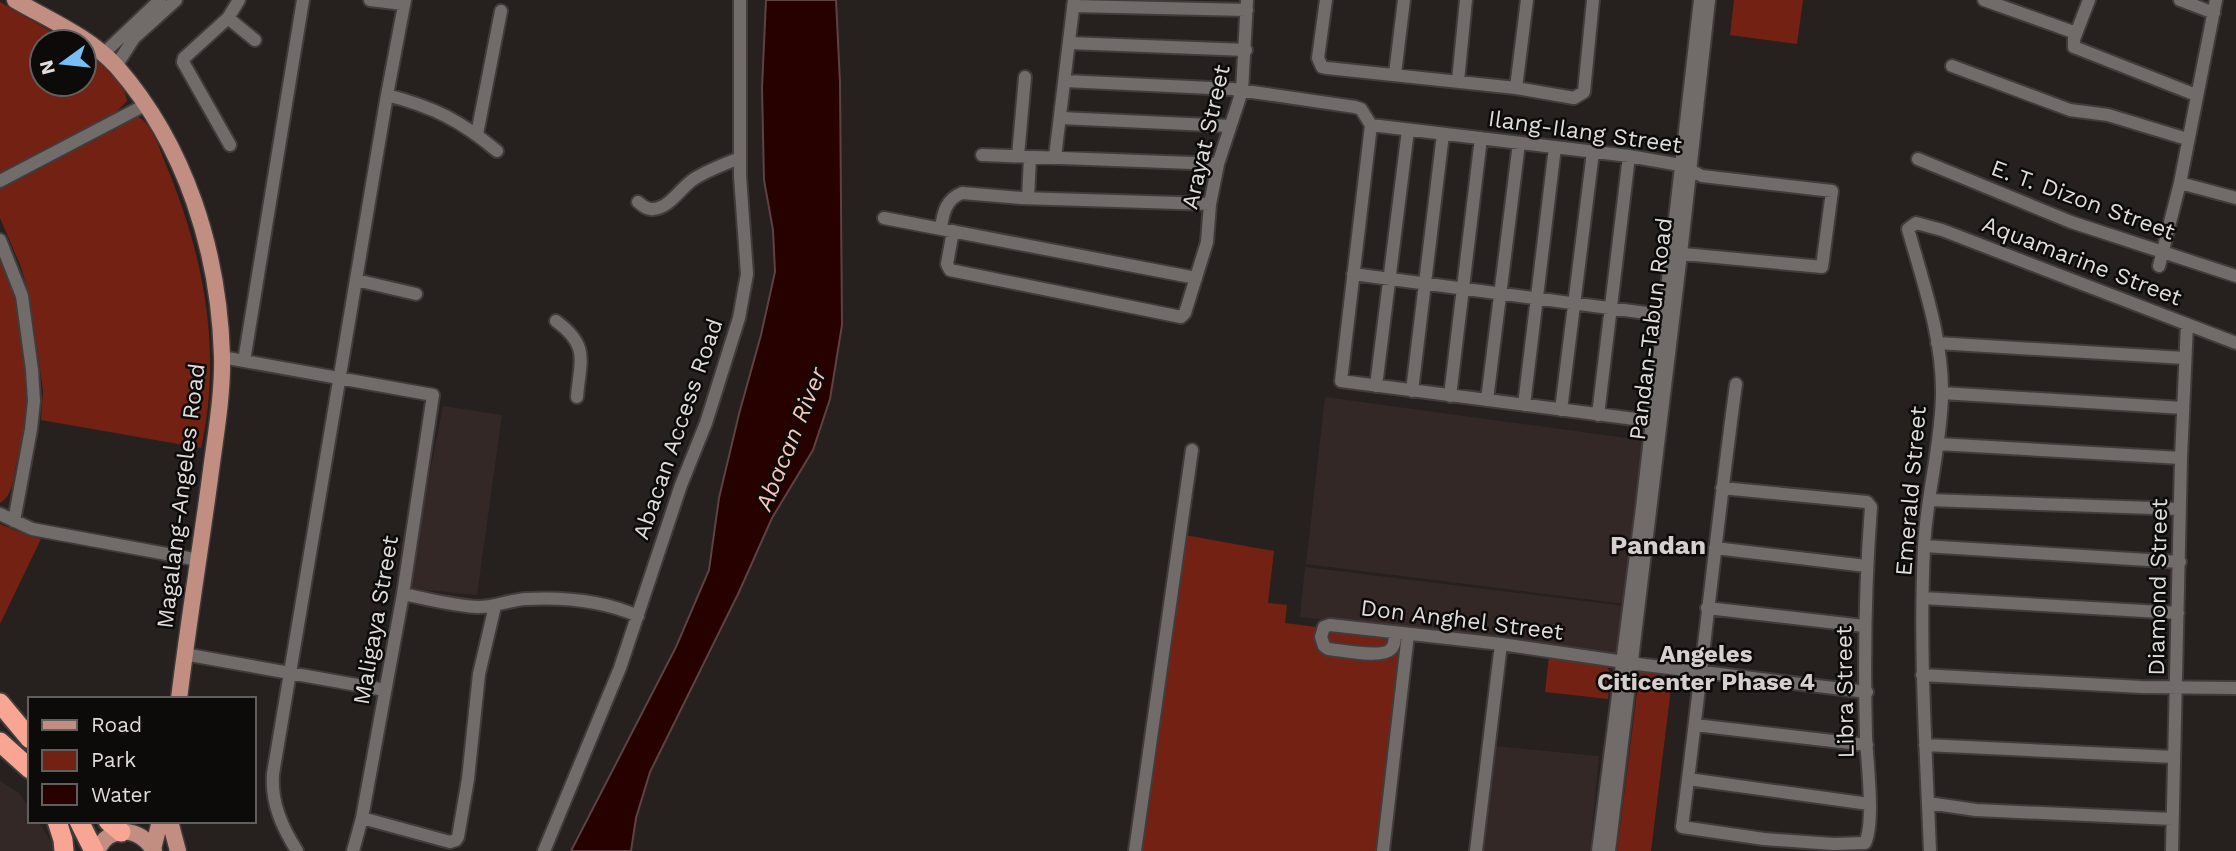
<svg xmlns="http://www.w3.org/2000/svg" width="2236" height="851" viewBox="0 0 2236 851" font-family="'Work Sans',sans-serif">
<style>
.built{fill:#342826}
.green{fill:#732113}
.water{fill:#270000;stroke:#5e4242;stroke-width:2}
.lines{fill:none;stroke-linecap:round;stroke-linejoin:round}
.minor-casing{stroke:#413c3b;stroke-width:16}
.major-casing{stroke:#413c3b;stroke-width:19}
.highway-casing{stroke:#413c3b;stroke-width:23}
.minor{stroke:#716b69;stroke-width:12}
.major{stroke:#c28e82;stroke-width:16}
.highway{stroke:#f8a593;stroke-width:19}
.labels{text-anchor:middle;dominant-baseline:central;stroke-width:5;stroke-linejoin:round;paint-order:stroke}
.street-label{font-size:23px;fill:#dfdcdb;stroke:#0d0b0a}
.water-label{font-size:24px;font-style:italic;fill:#f7c4b8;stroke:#0d0b0a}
.neighbourhood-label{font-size:24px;font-weight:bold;fill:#d6cfcd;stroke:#0d0b0a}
.quarter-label{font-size:26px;font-weight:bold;fill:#d6cfcd;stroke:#0d0b0a}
</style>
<rect width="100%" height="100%" fill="#26201f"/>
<path class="built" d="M 1325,397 L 1648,441 L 1626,604 L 1306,564 Z
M 443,406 L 502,415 L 477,595 L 407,588 Z
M 1305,567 L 1625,606 L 1619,655 L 1300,617 Z
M 1493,746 L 1599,756 L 1590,851 L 1483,851 Z
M 0,781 L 19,793 L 30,809 L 30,821 L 38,821 L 56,849 L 55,851 L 0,851 Z"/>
<path class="green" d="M 1734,0 L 1803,0 L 1797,44 L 1730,35 Z
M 0,2 L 69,42 L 42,42 L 42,84 L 84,84 L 84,52 C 100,62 125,81 127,101 L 116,112 L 0,175 Z
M 136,116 C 151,121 159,146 164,160 C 203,252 223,349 201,448 L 41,420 L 43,391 L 30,299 L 21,267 L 0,218 L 0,185 Z
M 0,253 C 18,295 33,377 26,423 C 23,437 19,451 16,465 C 13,479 13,495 0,503 Z
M 0,524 L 29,536 L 41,539 L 0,624 Z
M 1185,535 L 1274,551 L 1268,603 L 1287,605 L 1285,623 L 1404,638 L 1378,851 L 1141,851 Z
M 1549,656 L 1603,663 C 1615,672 1609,686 1608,699 L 1545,692 Z
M 1640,668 L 1673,672 L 1651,851 L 1617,851 Z"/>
<path class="water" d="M 766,0 L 836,0 L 840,82 L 842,325 L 830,399 L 813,450 L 772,518 L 739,592 L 650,772 L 636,818 L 631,851 L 571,851 L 676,647 L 709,570 L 719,498 L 739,414 L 761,335 L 775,272 L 773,230 L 764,180 L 762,88 Z"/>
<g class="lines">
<defs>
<path id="minor" d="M 370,0 L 403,4
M 1326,0 L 1318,58 L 1322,67 L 1327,68 L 1516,88 L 1574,98 L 1584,92 L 1593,0
M 1984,0 L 2076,33
M 2089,0 L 2074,39 L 2074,47 L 2196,95
M 2180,0 L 2214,13
M 1073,6 L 1247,10
M 228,18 L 255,40
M 1069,43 L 1246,50
M 103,54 L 160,0
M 116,66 L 134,38 L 176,0
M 1952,66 L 2070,110 L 2108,115 L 2187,139
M 1395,74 L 1404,0
M 1065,81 L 1232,89 L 1355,107 L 1361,109 L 1371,125
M 1458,81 L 1466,0
M 1516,88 L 1527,0
M 387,95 C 433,107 460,120 497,151
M 1061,118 L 1230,126
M 1371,125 L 1629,156 L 1680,165 L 1702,176 L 1832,191 L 1822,267 L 1673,253
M 1371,125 L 1341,381 L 1658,422
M 477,134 L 501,11
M 230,145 L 183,62 L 184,58 L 228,18 L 239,0
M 982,155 L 1218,164
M 1018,156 L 1025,77
M 1055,157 L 1074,0
M 1918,159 L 2071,222 L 2236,276
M 0,181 L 145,105
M 2180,183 L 2236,198
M 1028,198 L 1030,157
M 638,202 C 642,205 647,210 653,209 C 670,208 680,188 694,179 C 708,170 724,164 740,158
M 884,218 L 1196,278
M 941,228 C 943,213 946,199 962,193 L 1021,198 L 1210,204
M 953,231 L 947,264 L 950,270 L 1181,317 L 1185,313 L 1207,242 L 1210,204 L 1218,164 L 1242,91 L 1247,0
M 0,240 L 22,296 L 32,370 L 34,401 L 31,429 L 14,521
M 2159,266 L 2180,183 L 2216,0
M 1353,274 L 1669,316
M 356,280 L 416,294
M 556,321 C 590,346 580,360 577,397
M 1937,343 L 2184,358
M 222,357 L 433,395 L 403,594 L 362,818 L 353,851
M 244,361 L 303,0
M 1376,386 L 1408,130
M 1412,391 L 1443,134
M 1942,393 L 2183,408
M 1450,396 L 1481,138
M 1487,400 L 1519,143
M 1524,405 L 1555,147
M 1561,410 L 1593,152
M 1598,415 L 1629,156
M 1938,444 L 2181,458
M 1722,488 L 1867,502 L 1871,507 C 1865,584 1864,660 1866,737 C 1867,763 1875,822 1865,843 L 1834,844 L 1764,839 L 1682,827 C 1701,680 1716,531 1736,384
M 1930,500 L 2180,509
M 0,514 L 32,529 L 199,560
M 1924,546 L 2180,562
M 1715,548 L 1866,566
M 403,594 C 428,599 454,606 478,607 C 495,607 509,600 526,599 C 563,597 604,601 638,616
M 1923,598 L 2178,613
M 1707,608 L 1864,626
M 1395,632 C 1395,638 1395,645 1391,649 C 1382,659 1341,650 1328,649 L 1324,646 L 1321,637 L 1324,627 L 1330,625 L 1501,644 L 1645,665 L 1867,692
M 184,654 L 385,690
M 1922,675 L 2141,687 L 2236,688
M 1695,725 L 1867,745
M 1925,745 L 2174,757
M 1688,779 L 1869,804
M 1928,803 L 1976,810 L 2172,819
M 362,818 L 450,842 L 456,840 L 458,837 L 468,779 L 479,674 L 495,606
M 297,851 C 282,827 271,803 273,774 L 387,95 L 405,0
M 544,851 L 620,668 L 681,485 L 706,423 L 739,318 L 747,274 L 740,176 L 740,0
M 1135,851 L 1192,450
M 1383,851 L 1408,634
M 1476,851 L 1501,644
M 1598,851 L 1642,508 L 1700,0
M 1609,851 L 1681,254 L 1709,0
M 1930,851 C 1926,750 1919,649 1924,548 C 1926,497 1941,447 1942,395 C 1943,339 1923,282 1908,229 L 1916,223 L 1942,230 L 2236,343
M 2172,851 L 2181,458 L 2187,324"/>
<path id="major" d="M 15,0 C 49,20 90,37 117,67 C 186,146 219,252 222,356 C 223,396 215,438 210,478 C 200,552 188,625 179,699
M 170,821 L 178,851
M 153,849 L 160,821
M 97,851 C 109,824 141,827 154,851"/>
<path id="highway" d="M 0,703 L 30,739
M 0,742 L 30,769
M 57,821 L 63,840 L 64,851
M 79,821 L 94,851
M 108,821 L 121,832"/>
</defs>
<use href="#minor" class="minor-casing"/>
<use href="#major" class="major-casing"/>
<use href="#highway" class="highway-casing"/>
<use href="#minor" class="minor"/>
<use href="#major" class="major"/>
<use href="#highway" class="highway"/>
</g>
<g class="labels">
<g class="street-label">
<text transform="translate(1585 132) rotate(8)">Ilang-Ilang Street</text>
<text transform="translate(1206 137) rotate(-77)">Arayat Street</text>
<text transform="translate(2083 200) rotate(20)">E. T. Dizon Street</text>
<text transform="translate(2082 261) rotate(21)">Aquamarine Street</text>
<text transform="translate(1651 329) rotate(-83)">Pandan-Tabun Road</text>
<text transform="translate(678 429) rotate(-71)">Abacan Access Road</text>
<text transform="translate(1911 491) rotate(-85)">Emerald Street</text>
<text transform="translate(181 496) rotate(-83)">Magalang-Angeles Road</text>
<text transform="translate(2158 587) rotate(-89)">Diamond Street</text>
<text transform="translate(376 620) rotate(-80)">Maligaya Street</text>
<text transform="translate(1462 620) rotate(7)">Don Anghel Street</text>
<text transform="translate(1845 692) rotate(-91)">Libra Street</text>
</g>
<g class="water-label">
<text transform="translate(791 439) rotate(-68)">Abacan River</text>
</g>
<g class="neighbourhood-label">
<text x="1706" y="654">Angeles<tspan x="1706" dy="28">Citicenter Phase 4</tspan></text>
</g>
<g class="quarter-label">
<text x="1658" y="545">Pandan</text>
</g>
</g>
<rect x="28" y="697" width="228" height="126" fill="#0d0b0a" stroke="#615f5e" stroke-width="2"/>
<rect x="42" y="720" width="35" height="10" fill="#c28e82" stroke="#615f5e" stroke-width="2"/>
<text x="91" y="732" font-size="21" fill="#dfdcdb">Road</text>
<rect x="42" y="750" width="35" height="21" fill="#732113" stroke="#615f5e" stroke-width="2"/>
<text x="91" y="767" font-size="21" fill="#dfdcdb">Park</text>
<rect x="42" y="784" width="35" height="21" fill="#270000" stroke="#615f5e" stroke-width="2"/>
<text x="91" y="802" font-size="21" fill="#dfdcdb">Water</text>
<g transform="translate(63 63) rotate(255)"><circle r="33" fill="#0d0b0a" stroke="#615f5e" stroke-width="2"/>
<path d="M0-5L12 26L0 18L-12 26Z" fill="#76c0f7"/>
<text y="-10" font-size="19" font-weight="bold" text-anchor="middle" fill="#dfdcdb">N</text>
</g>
</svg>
